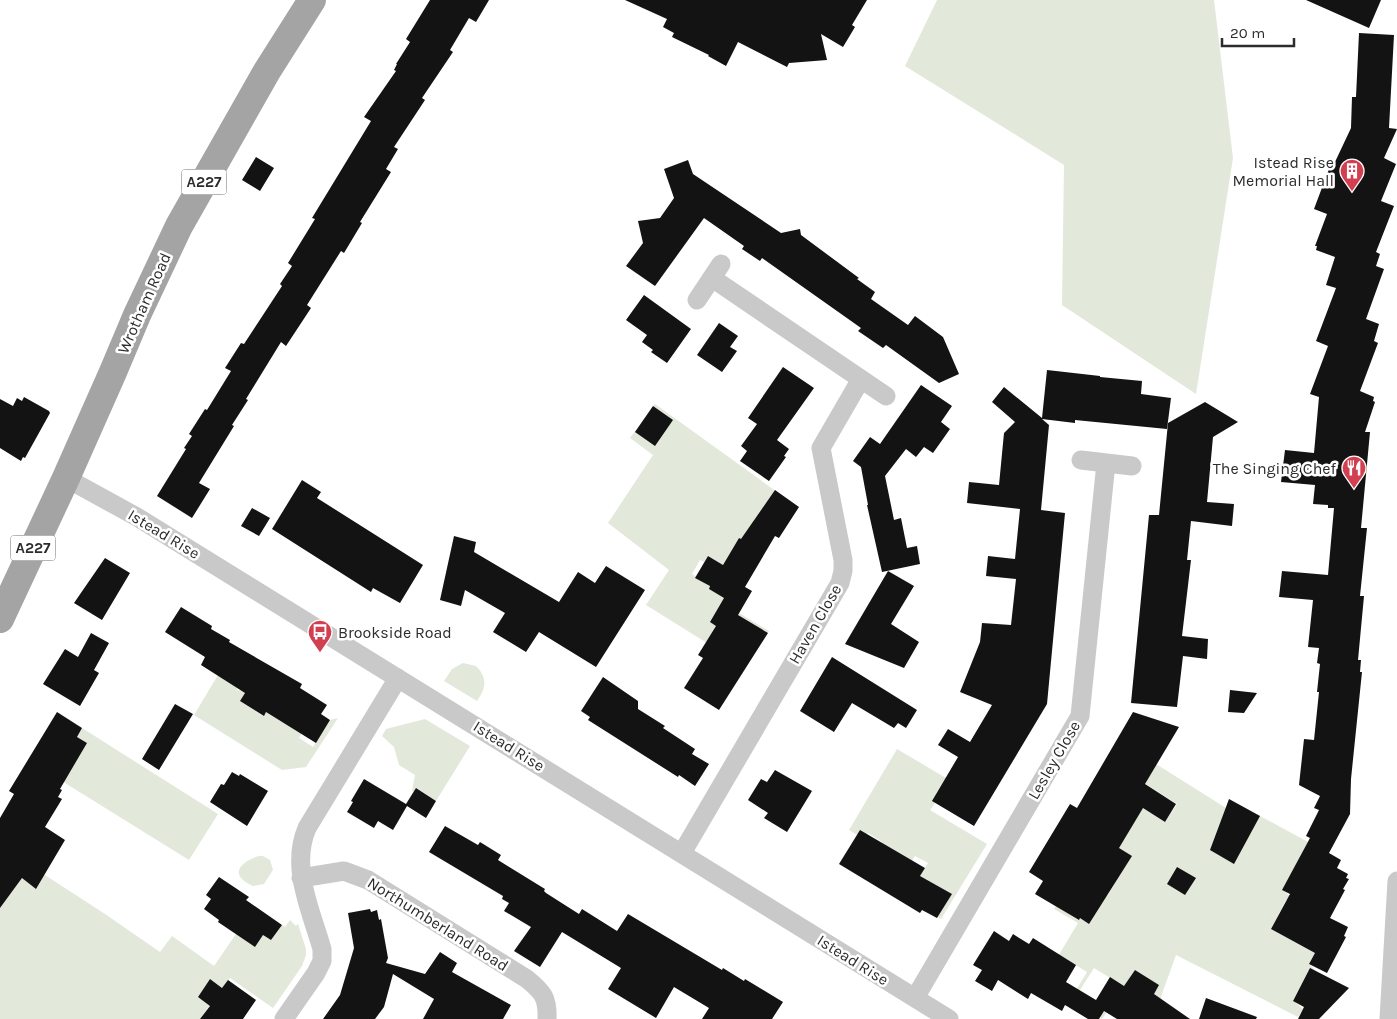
<svg xmlns="http://www.w3.org/2000/svg" width="1397" height="1019" viewBox="0 0 1397 1019" font-family="Karla,sans-serif">
<style>
.green{fill:#e2e8da}
.building{fill:#131313}
.lines{fill:none;stroke-linecap:round;stroke-linejoin:round}
.minor{stroke:#c9c9c9;stroke-width:19}
.primary{stroke:#a4a4a4;stroke-width:28}
.labels{text-anchor:middle;dominant-baseline:central;stroke-width:5;stroke-linejoin:round;paint-order:stroke}
.shield{fill:#fff;stroke:#6b6b6b;stroke-width:1}
.shield-label{font-size:15px;font-weight:bold;fill:#2c2c2c}
.poi-label{font-size:16px;fill:#2c2c2c;stroke:#fff;text-anchor:end}
.street-label{font-size:16px;fill:#2c2c2c;stroke:#fff}
</style>
<rect width="100%" height="100%" fill="#fff"/>
<path class="green" d="M 937,0 L 1214,0 L 1233,158 L 1196,394 L 1062,305 L 1064,165 L 905,66 Z
M 655,404 L 784,497 L 770,497 L 754,520 L 751,546 L 739,538 L 723,565 L 708,556 L 704,562 L 700,560 L 692,574 L 710,586 L 709,589 L 742,609 L 739,613 L 769,631 L 768,633 L 719,607 L 710,622 L 719,627 L 707,643 L 646,605 L 669,570 L 608,523 L 653,455 L 630,438 Z
M 463,663 L 476,666 C 488,678 486,689 477,701 L 444,681 L 452,669 Z
M 218,675 L 236,686 L 238,691 L 240,690 L 245,693 L 240,701 L 263,716 L 266,712 L 280,721 L 304,729 L 299,738 L 313,747 L 330,720 L 338,718 L 306,767 L 282,770 L 194,715 Z
M 425,719 L 470,746 L 436,801 L 417,788 L 414,792 L 412,791 L 415,775 L 399,765 L 394,747 L 382,736 L 386,729 Z
M 82,728 L 218,814 L 189,860 L 28,760 L 31,754 L 68,775 L 87,743 L 77,737 Z
M 897,749 L 946,778 L 936,794 L 936,801 L 930,810 L 987,844 L 941,919 L 938,917 L 951,894 L 920,876 L 928,863 L 915,856 L 907,868 L 868,876 L 865,880 L 863,879 L 881,850 L 878,848 L 882,842 L 868,833 L 864,839 L 849,830 Z
M 1156,764 L 1226,808 L 1229,799 L 1308,842 L 1283,890 L 1291,897 L 1286,900 L 1271,929 L 1315,953 L 1309,964 L 1316,971 L 1310,969 L 1293,1000 L 1303,1009 L 1298,1017 L 1176,955 L 1153,1019 L 1153,995 L 1159,985 L 1135,970 L 1102,1019 L 1100,1017 L 1120,984 L 1094,968 L 1073,1001 L 1067,1005 L 1087,972 L 1061,956 L 1039,988 L 1078,923 L 1054,909 L 1056,906 L 1078,920 L 1080,918 L 1089,924 L 1096,888 L 1108,895 L 1115,883 L 1079,842 L 1143,808 L 1165,822 L 1177,804 L 1144,783 Z
M 259,856 L 263,856 L 270,860 L 273,870 L 264,884 L 253,886 C 228,875 240,862 259,856 Z
M 31,866 L 105,914 L 160,952 L 172,936 L 214,966 L 236,934 L 255,947 L 263,935 L 271,940 L 282,925 L 285,927 L 290,920 L 296,926 L 298,924 L 306,949 L 306,955 L 302,966 L 273,1008 L 230,978 L 222,988 L 210,979 L 198,997 L 210,1005 L 200,1019 L 0,1019 L 0,908 Z"/>
<path class="building" d="M 430,0 L 489,0 L 476,22 L 469,18 L 450,50 L 453,52 L 422,98 L 425,100 L 394,147 L 398,149 L 386,169 L 391,172 L 360,222 L 362,223 L 344,253 L 341,251 L 307,305 L 311,308 L 286,346 L 281,342 L 246,399 L 248,400 L 232,425 L 234,426 L 199,483 L 210,489 L 192,518 L 157,496 L 186,449 L 184,448 L 192,436 L 189,434 L 205,409 L 207,410 L 231,371 L 225,368 L 241,343 L 244,344 L 282,286 L 280,284 L 292,266 L 288,263 L 315,219 L 312,218 L 371,121 L 364,117 L 396,71 L 394,70 L 397,64 L 396,64 L 410,42 L 406,39 Z
M 625,0 L 867,0 L 852,25 L 855,27 L 843,47 L 821,34 L 827,60 L 789,63 L 787,67 L 738,42 L 726,66 L 708,56 L 709,55 L 672,37 L 674,33 L 663,27 L 667,19 Z
M 1306,0 L 1381,0 L 1369,28 Z
M 1359,33 L 1394,35 L 1389,128 L 1397,129 L 1384,158 L 1396,164 L 1381,201 L 1394,206 L 1376,252 L 1380,254 L 1376,266 L 1384,269 L 1366,319 L 1379,324 L 1374,341 L 1378,343 L 1360,391 L 1374,397 L 1373,401 L 1375,402 L 1365,432 L 1370,432 L 1361,528 L 1367,528 L 1360,596 L 1364,596 L 1358,660 L 1361,660 L 1360,672 L 1362,672 L 1351,779 L 1350,814 L 1329,853 L 1341,860 L 1337,868 L 1348,874 L 1346,878 L 1349,879 L 1343,889 L 1345,890 L 1330,918 L 1348,927 L 1344,936 L 1346,937 L 1327,973 L 1309,964 L 1315,953 L 1271,929 L 1290,894 L 1282,890 L 1310,838 L 1306,836 L 1319,810 L 1314,808 L 1320,796 L 1299,785 L 1304,739 L 1314,740 L 1319,692 L 1317,692 L 1320,664 L 1317,663 L 1319,648 L 1308,647 L 1313,600 L 1279,597 L 1282,571 L 1328,575 L 1334,508 L 1328,508 L 1328,505 L 1313,504 L 1315,485 L 1281,482 L 1285,450 L 1314,453 L 1319,397 L 1310,394 L 1328,346 L 1316,341 L 1336,288 L 1326,285 L 1335,257 L 1316,250 L 1317,246 L 1315,246 L 1327,214 L 1314,209 L 1332,161 L 1335,162 L 1351,128 L 1352,97 L 1356,97 Z
M 256,157 L 274,168 L 260,191 L 242,180 Z
M 688,160 L 693,174 L 781,233 L 800,229 L 801,235 L 859,278 L 857,279 L 875,292 L 871,299 L 908,325 L 915,316 L 943,337 L 959,374 L 939,383 L 886,345 L 883,348 L 858,331 L 861,328 L 762,258 L 760,261 L 742,249 L 744,246 L 704,218 L 655,286 L 626,266 L 643,243 L 638,221 L 660,218 L 674,198 L 664,169 Z
M 644,295 L 691,329 L 667,363 L 651,352 L 653,350 L 642,342 L 647,335 L 626,320 Z
M 719,323 L 738,336 L 730,347 L 737,351 L 722,372 L 697,355 Z
M 783,367 L 814,388 L 777,440 L 789,449 L 784,456 L 786,457 L 769,481 L 740,461 L 747,451 L 741,446 L 757,424 L 748,418 Z
M 1047,370 L 1100,376 L 1100,377 L 1142,381 L 1141,394 L 1171,398 L 1167,429 L 1075,420 L 1075,423 L 1042,419 L 1049,425 L 1041,510 L 1065,513 L 1047,704 L 974,826 L 932,801 L 958,757 L 938,745 L 948,729 L 970,742 L 992,705 L 960,692 L 980,642 L 982,623 L 1011,625 L 1016,579 L 986,576 L 988,556 L 1015,559 L 1020,509 L 967,503 L 969,482 L 999,485 L 1004,433 L 1015,422 L 992,402 L 1004,387 L 1042,418 Z
M 921,385 L 952,406 L 941,422 L 950,429 L 933,453 L 924,447 L 916,457 L 906,449 L 885,476 L 894,520 L 901,518 L 907,548 L 917,546 L 920,564 L 882,572 L 867,505 L 868,505 L 861,467 L 853,461 L 870,437 L 880,444 Z
M 24,397 L 49,411 L 50,413 L 25,458 L 23,457 L 21,461 L 0,448 L 0,399 L 13,406 L 17,398 L 22,401 Z
M 1205,402 L 1238,422 L 1213,437 L 1207,502 L 1234,504 L 1232,526 L 1191,521 L 1187,560 L 1191,560 L 1182,636 L 1208,639 L 1207,659 L 1183,656 L 1177,707 L 1131,703 L 1149,515 L 1159,515 L 1168,423 Z
M 653,406 L 673,420 L 655,446 L 635,432 Z
M 302,480 L 321,492 L 317,498 L 423,565 L 400,603 L 373,588 L 371,592 L 272,529 Z
M 775,490 L 799,507 L 779,538 L 775,536 L 745,587 L 752,591 L 738,615 L 768,633 L 719,710 L 684,688 L 703,658 L 698,655 L 716,626 L 710,622 L 724,598 L 709,589 L 710,586 L 695,578 L 708,556 L 723,565 L 739,538 L 741,539 Z
M 252,508 L 270,518 L 259,536 L 241,526 Z
M 454,536 L 476,542 L 474,552 L 559,602 L 578,572 L 595,583 L 606,566 L 645,590 L 596,667 L 539,632 L 526,652 L 493,632 L 505,613 L 465,590 L 461,606 L 440,600 Z
M 105,558 L 130,573 L 102,620 L 74,603 Z
M 888,571 L 914,586 L 891,624 L 919,642 L 904,668 L 845,644 Z
M 181,607 L 212,626 L 211,629 L 230,640 L 229,642 L 302,684 L 300,688 L 327,705 L 321,714 L 330,720 L 316,743 L 266,712 L 264,716 L 240,701 L 245,693 L 201,665 L 205,657 L 165,632 Z
M 91,633 L 109,643 L 94,670 L 99,673 L 80,706 L 43,684 L 65,649 L 78,657 Z
M 832,657 L 917,710 L 906,728 L 898,723 L 894,728 L 852,703 L 834,732 L 800,711 Z
M 603,677 L 638,701 L 638,709 L 665,726 L 663,728 L 695,749 L 692,754 L 709,764 L 695,786 L 679,775 L 678,777 L 588,720 L 590,717 L 581,711 Z
M 1230,690 L 1257,693 L 1244,713 L 1228,712 Z
M 175,704 L 193,714 L 159,770 L 142,759 Z
M 57,712 L 82,728 L 77,737 L 87,743 L 60,789 L 62,790 L 58,797 L 62,799 L 45,827 L 65,840 L 36,889 L 22,878 L 0,908 L 0,818 L 14,794 L 9,791 Z
M 1133,712 L 1179,727 L 1145,784 L 1176,804 L 1165,822 L 1143,808 L 1119,848 L 1132,856 L 1089,924 L 1080,918 L 1079,920 L 1035,894 L 1043,881 L 1029,872 L 1070,804 L 1077,808 Z
M 775,770 L 812,791 L 787,832 L 764,818 L 768,813 L 748,800 L 761,779 L 767,782 Z
M 232,772 L 239,776 L 240,774 L 268,791 L 247,826 L 210,802 L 221,784 L 224,785 Z
M 364,779 L 406,804 L 416,788 L 436,801 L 426,818 L 407,806 L 393,830 L 378,821 L 374,828 L 347,812 L 353,802 L 351,801 Z
M 1229,799 L 1260,816 L 1234,864 L 1210,850 Z
M 445,826 L 478,845 L 480,842 L 501,855 L 498,860 L 545,889 L 544,891 L 546,893 L 579,914 L 582,909 L 617,931 L 628,914 L 722,970 L 723,968 L 744,981 L 745,979 L 783,1002 L 772,1019 L 702,1019 L 709,1008 L 674,987 L 656,1018 L 608,989 L 621,968 L 562,932 L 540,967 L 514,951 L 531,927 L 504,911 L 509,903 L 502,899 L 503,896 L 429,852 Z
M 860,830 L 925,868 L 920,876 L 952,894 L 937,918 L 922,910 L 920,913 L 839,864 Z
M 1177,867 L 1196,878 L 1185,895 L 1167,884 Z
M 219,877 L 249,897 L 246,900 L 282,925 L 271,940 L 263,935 L 255,947 L 218,922 L 219,920 L 204,909 L 211,899 L 206,895 Z
M 370,909 L 371,912 L 377,910 L 379,920 L 381,919 L 388,958 L 386,963 L 425,974 L 440,952 L 457,963 L 452,972 L 511,1005 L 503,1019 L 423,1019 L 434,999 L 393,974 L 384,1007 L 375,1019 L 323,1019 L 340,995 L 354,948 L 348,913 Z
M 994,931 L 1009,941 L 1013,934 L 1029,944 L 1033,938 L 1076,965 L 1066,982 L 1096,1000 L 1110,977 L 1124,986 L 1135,970 L 1159,985 L 1154,994 L 1190,1019 L 1117,1019 L 1104,1011 L 1099,1019 L 1088,1019 L 1065,1005 L 1062,1011 L 1031,993 L 1028,999 L 998,980 L 992,991 L 975,981 L 982,970 L 973,965 Z
M 1310,968 L 1349,988 L 1319,1019 L 1298,1019 L 1304,1007 L 1293,1001 Z
M 210,979 L 222,988 L 228,980 L 256,1000 L 243,1019 L 200,1019 L 210,1006 L 198,997 Z
M 1206,998 L 1257,1017 L 1256,1019 L 1199,1019 Z"/>
<g class="lines">
<path class="minor" d="M 712,278 L 886,396
M 697,300 L 721,264
M 1081,460 L 1132,466
M 66,478 L 137,517 L 949,1019
M 682,853 L 840,583 L 843,571 L 843,560 L 821,448 L 861,379
M 301,878 L 344,871 L 368,880 L 527,979 C 543,992 548,998 547,1019
M 915,998 L 1080,716 L 1106,463
M 284,1019 L 316,973 L 322,961 L 322,949 C 311,910 290,868 307,828 L 398,678
M 1389,1019 L 1397,881"/>
<path class="primary" d="M 0,619 L 66,478 L 113,372 L 137,315 L 179,226 L 267,71 L 312,0"/>
</g>
<defs>
<symbol id="building-pin" viewBox="-11 -11 22 30"><path d="M0 17L-7.5 6A9.5 9.5 0 1 1 7.5 6Z" fill="#d13f51" stroke="#fff"/><path d="M-4-6H4V6H1V3H-1V6H-4ZM-2.5-4.3h1.7v1.8h-1.7ZM.8-4.3h1.7v1.8H.8ZM-2.5-1h1.7V.8h-1.7ZM.8-1h1.7V.8H.8Z" fill="#fff"/></symbol>
<symbol id="restaurant-pin" viewBox="-11 -11 22 30"><path d="M0 17L-7.5 6A9.5 9.5 0 1 1 7.5 6Z" fill="#d13f51" stroke="#fff"/><path d="M-5-6h1v4h1v-4h1v4h1v-4h1v5L-1.5 .5V6h-2V.5L-5-1ZM5-6V6H3V1.5H1.5Q1.5-4 5-6Z" fill="#fff"/></symbol>
<symbol id="bus-pin" viewBox="-11 -11 22 30"><path d="M0 17L-7.5 6A9.5 9.5 0 1 1 7.5 6Z" fill="#d13f51" stroke="#fff"/><path d="M-5-6H5V4H4V6H2V4H-2V6H-4V4H-5ZM-3.5-4V0h7V-4ZM-3.5 1.2v1.5H-2V1.2ZM2 1.2v1.5H3.5V1.2Z" fill="#fff"/></symbol>
</defs>
<g fill-rule="evenodd">
<use href="#building-pin" x="1338" y="157" width="28" height="38"/>
<use href="#restaurant-pin" x="1340" y="454" width="28" height="38"/>
<use href="#bus-pin" x="306" y="618" width="28" height="38"/>
</g>
<g class="labels">
<g class="shield">
<rect x="181.5" y="169.5" width="45" height="25" rx="4"/>
<rect x="10.5" y="535.5" width="45" height="25" rx="4"/>
</g>
<g class="shield-label">
<text x="204" y="182">A227</text>
<text x="33" y="548">A227</text>
</g>
<g class="poi-label">
<text x="1334" y="162">Istead Rise<tspan x="1334" dy="18">Memorial Hall</tspan></text>
<text x="1336" y="468">The Singing Chef</text>
<text x="338" y="632" text-anchor="start">Brookside Road</text>
</g>
<g class="street-label">
<text transform="translate(144 303) rotate(-66)">Wrotham Road</text>
<text transform="translate(164 534) rotate(31)">Istead Rise</text>
<text transform="translate(815 624) rotate(-60)">Haven Close</text>
<text transform="translate(509 746) rotate(32)">Istead Rise</text>
<text transform="translate(1054 760) rotate(-60)">Lesley Close</text>
<text transform="translate(438 924) rotate(32)">Northumberland Road</text>
<text transform="translate(853 960) rotate(32)">Istead Rise</text>
</g>
</g>
<path d="M1222 38v8h72v-8" fill="none" stroke="#2c2c2c" stroke-width="2.5"/>
<text x="1230" y="38" font-size="15" fill="#2c2c2c" stroke="#ffffff" stroke-width="4" paint-order="stroke">20 m</text>
</svg>
